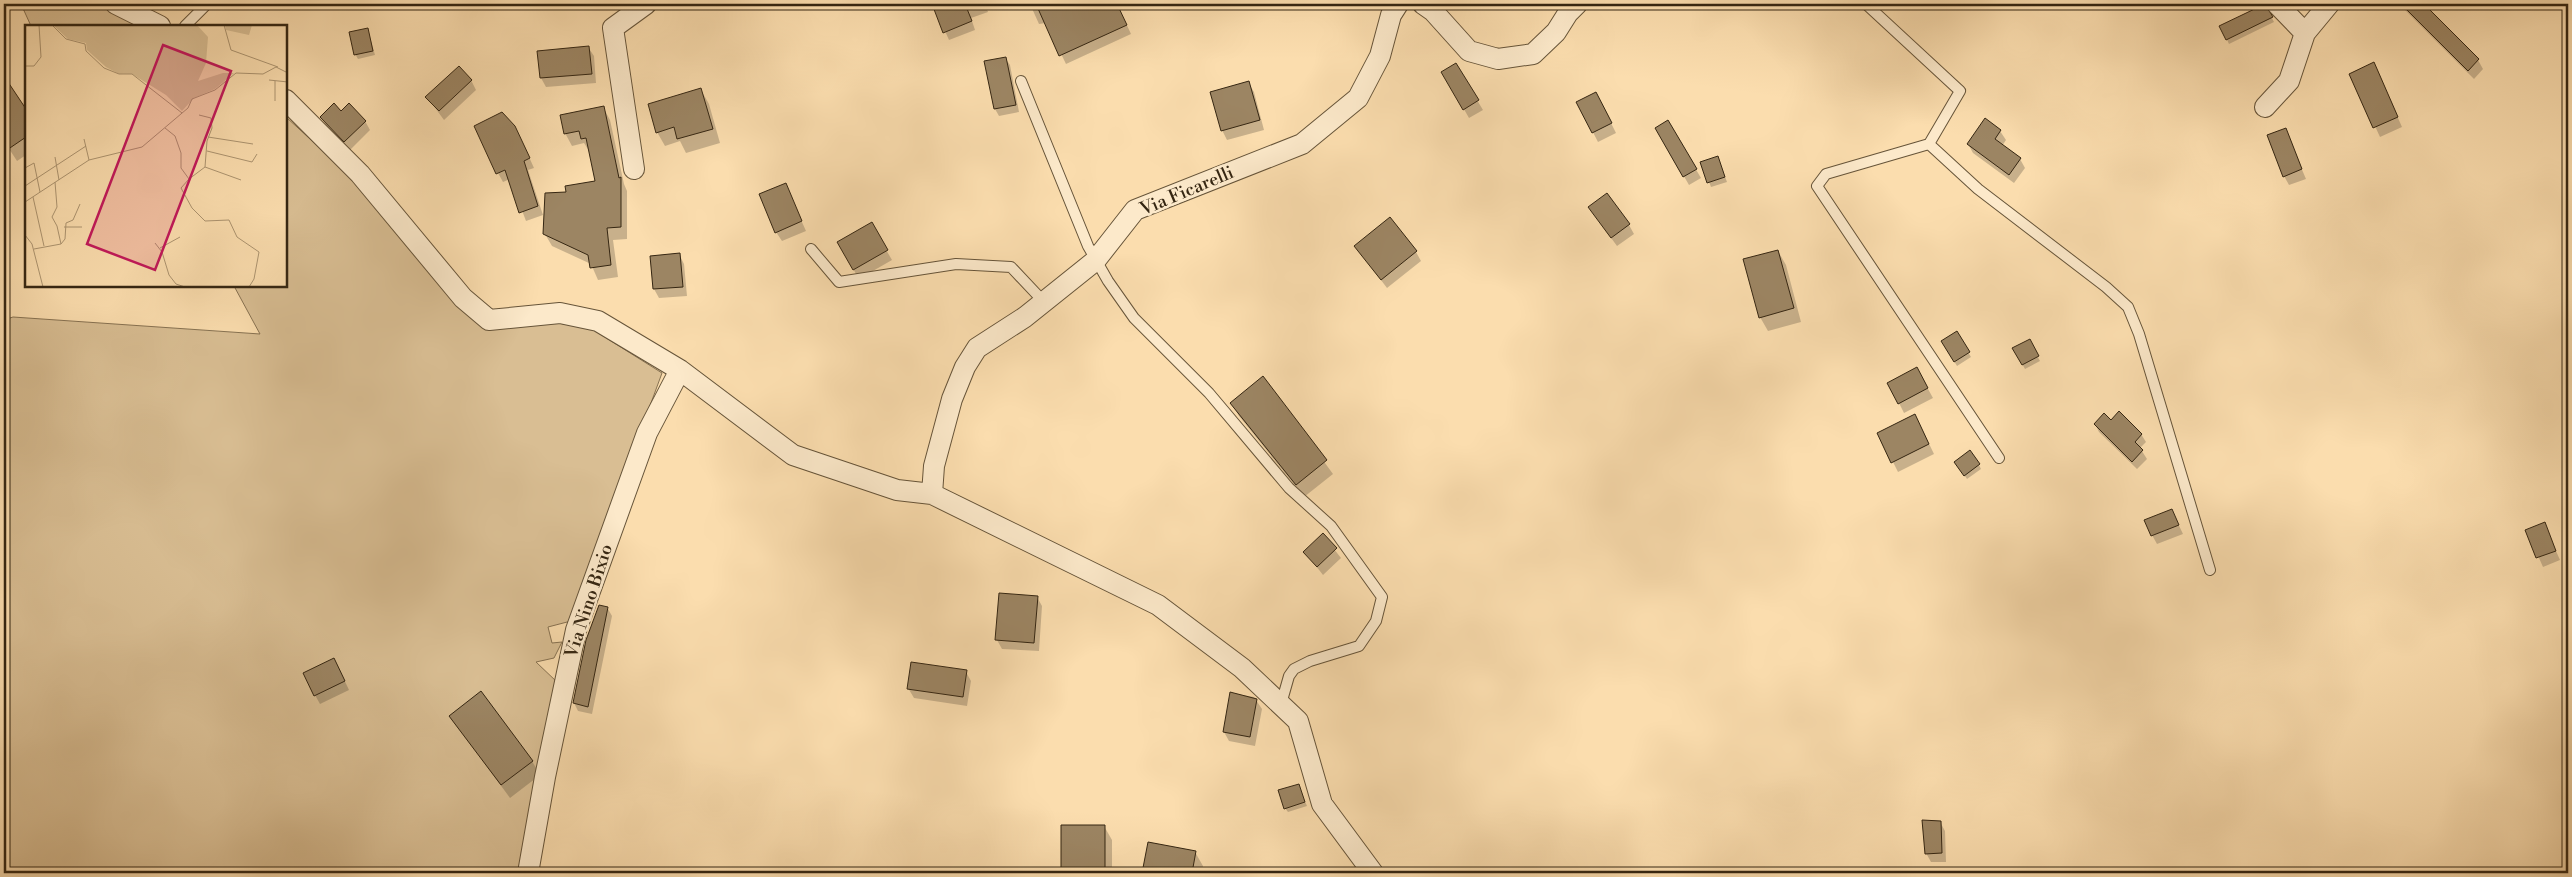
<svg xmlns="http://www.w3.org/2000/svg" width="2572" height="877" viewBox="0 0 2572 877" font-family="'Libre Bodoni',serif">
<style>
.green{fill:#d9be93;stroke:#877252}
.shadow{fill:#0003}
.building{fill:#9c8563;stroke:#352612}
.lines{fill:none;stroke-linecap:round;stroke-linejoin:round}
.service-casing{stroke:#665439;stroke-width:12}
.minor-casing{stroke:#665439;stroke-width:22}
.service{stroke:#fce9ca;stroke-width:10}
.minor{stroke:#fce9ca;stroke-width:20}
.labels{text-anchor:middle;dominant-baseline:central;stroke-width:5;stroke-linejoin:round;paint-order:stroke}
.street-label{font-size:18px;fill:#352612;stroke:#fce9ca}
.inset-road{fill:none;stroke:#ac9470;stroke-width:1}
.view{fill:#c2185b;fill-opacity:0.15;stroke:#c2185b;stroke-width:2.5}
.inset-edge{fill:none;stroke:#352612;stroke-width:2.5}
</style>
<rect width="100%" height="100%" fill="#fbddae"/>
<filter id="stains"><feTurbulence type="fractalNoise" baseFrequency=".004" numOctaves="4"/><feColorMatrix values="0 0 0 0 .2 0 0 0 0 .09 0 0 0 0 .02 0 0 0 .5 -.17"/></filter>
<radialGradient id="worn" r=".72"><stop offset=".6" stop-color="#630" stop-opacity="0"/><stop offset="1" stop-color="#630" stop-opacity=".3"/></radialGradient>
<path class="green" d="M 21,4 L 104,4 L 142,26 L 31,26 Z
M 286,117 L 354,179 L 459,305 L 592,329 L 662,373 L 571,621 L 548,627 L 552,643 L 562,642 L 554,658 L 536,662 L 557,682 L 521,873 L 4,873 L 4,320 L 13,317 L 260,334 L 234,286 L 286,286 Z"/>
<path class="shadow" d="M 933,4 L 985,4 L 988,12 L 971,18 L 975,30 L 949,40 Z
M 1030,4 L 1066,4 L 1067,6 L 1071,4 L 1117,4 L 1131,34 L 1066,64 L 1046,23 L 1039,24 Z
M 2399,4 L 2422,4 L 2478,60 L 2483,69 L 2474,79 Z
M 2265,5 L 2274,22 L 2229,44 L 2221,27 Z
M 368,30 L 375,55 L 358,59 L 355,54 Z
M 588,47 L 594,56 L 596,83 L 546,87 L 541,78 L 539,52 Z
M 1005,58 L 1010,65 L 1019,112 L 999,116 L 995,109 L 985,62 Z
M 2374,64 L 2402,127 L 2380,137 L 2351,74 Z
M 1456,65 L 1483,110 L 1469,118 L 1443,73 Z
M 4,78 L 26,111 L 26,155 L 17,161 L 4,141 Z
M 471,80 L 476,90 L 444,120 L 427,97 Z
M 1248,82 L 1254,92 L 1264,130 L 1227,140 L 1222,130 Z
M 701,90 L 709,104 L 720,143 L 686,153 L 680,141 L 665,146 L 657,132 Z
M 1578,103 L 1601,103 L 1616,133 L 1598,142 Z
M 603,107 L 610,120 L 624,184 L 627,191 L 627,239 L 613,240 L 618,277 L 598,280 L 591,264 L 552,246 L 545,234 L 568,193 L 597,182 L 589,151 L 584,143 L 572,146 L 565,133 Z
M 341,113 L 365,121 L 370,130 L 350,150 L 327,126 L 321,117 Z
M 1985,120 L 2000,131 L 2006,140 L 2002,146 L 2020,159 L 2025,168 L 2014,183 L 1973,153 L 1968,144 Z
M 1668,122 L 1701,178 L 1689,185 L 1656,128 Z
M 2285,130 L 2306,179 L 2289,185 L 2284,176 Z
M 520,137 L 534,168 L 528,170 L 543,215 L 526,221 L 510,179 L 503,182 L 498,173 Z
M 1718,157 L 1727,182 L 1711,187 L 1702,163 Z
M 785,184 L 806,231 L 782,241 L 776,232 Z
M 1595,216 L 1629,225 L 1634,234 L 1617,246 Z
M 871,224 L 892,260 L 859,279 L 838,243 Z
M 1356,247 L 1416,252 L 1421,261 L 1387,288 Z
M 1778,251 L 1786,265 L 1801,322 L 1768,331 L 1760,317 Z
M 679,254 L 684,264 L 687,296 L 659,298 L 654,289 L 651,257 Z
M 1956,333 L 1971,357 L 1957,366 L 1942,341 Z
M 2029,341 L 2040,361 L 2025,369 L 2014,349 Z
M 1263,378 L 1333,474 L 1304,497 L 1239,416 L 1231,403 Z
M 1922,378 L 1933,398 L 1904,413 L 1889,383 Z
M 2111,421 L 2141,434 L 2146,442 L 2140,448 L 2147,459 L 2137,469 L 2099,432 L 2095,424 Z
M 1920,425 L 1934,454 L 1898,472 L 1879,434 Z
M 1979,465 L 1981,469 L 1967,479 L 1958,466 Z
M 2172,511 L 2183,534 L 2157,544 L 2152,535 Z
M 2544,524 L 2560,560 L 2543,567 L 2527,531 Z
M 1323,535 L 1341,558 L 1323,575 L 1305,552 Z
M 1037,597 L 1042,606 L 1039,651 L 1002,649 L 997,640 Z
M 608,609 L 612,616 L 592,714 L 578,711 L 574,703 Z
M 339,669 L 349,690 L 320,704 L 315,695 Z
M 966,672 L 971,681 L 967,706 L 914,698 L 908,688 Z
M 1231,693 L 1254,697 L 1262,709 L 1255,746 L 1229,741 L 1224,732 Z
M 450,716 L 532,761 L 540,775 L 510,798 Z
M 1298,785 L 1307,806 L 1288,812 L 1285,808 Z
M 1940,822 L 1945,831 L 1946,862 L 1931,862 L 1926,853 Z
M 1062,826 L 1104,826 L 1112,840 L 1112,873 L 1063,873 Z
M 1149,843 L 1195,852 L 1203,866 L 1202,873 L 1143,873 Z"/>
<path class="building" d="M 932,4 L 965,4 L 972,21 L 943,33 Z
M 1036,4 L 1117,4 L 1127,25 L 1059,56 Z
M 2265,4 L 2273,17 L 2226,40 L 2219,26 Z
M 2401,4 L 2424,4 L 2479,59 L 2468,71 Z
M 368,28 L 373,51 L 354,55 L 349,32 Z
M 589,46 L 592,74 L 540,78 L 537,51 Z
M 1006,57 L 1016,105 L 994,109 L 984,61 Z
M 2374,62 L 2398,117 L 2373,128 L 2349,74 Z
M 1456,63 L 1479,100 L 1463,110 L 1441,72 Z
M 459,66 L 472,80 L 439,111 L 425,97 Z
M 4,76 L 26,109 L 26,137 L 4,152 Z
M 1249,81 L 1260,120 L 1221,131 L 1210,92 Z
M 701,88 L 713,129 L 677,139 L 674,127 L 656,133 L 648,104 Z
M 1596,92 L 1612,123 L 1592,133 L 1576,102 Z
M 334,103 L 341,111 L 349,103 L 366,121 L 344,142 L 320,117 Z
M 604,106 L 619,178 L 621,177 L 621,227 L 607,228 L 611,265 L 590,268 L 588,255 L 543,234 L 545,193 L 566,192 L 565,186 L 595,181 L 586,138 L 581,139 L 579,131 L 564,134 L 560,115 Z
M 502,112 L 515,126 L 530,158 L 524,161 L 538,206 L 519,213 L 505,170 L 496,174 L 474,126 Z
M 1985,118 L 2001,130 L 1995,139 L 2021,158 L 2009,175 L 1967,144 Z
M 1668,120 L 1697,169 L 1683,177 L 1655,128 Z
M 2286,128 L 2302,169 L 2283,177 L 2267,135 Z
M 1718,156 L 1725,177 L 1707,183 L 1700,162 Z
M 786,183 L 802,221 L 775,233 L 759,194 Z
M 1607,193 L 1630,224 L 1611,238 L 1588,207 Z
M 1390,217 L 1417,251 L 1381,280 L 1354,246 Z
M 872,222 L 888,250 L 853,270 L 837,242 Z
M 1778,250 L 1794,308 L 1759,318 L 1743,259 Z
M 680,253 L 683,287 L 653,289 L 650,256 Z
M 1957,331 L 1970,352 L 1954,362 L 1941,341 Z
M 2030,339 L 2039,356 L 2022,365 L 2012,348 Z
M 1917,367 L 1928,388 L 1898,404 L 1887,383 Z
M 1263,376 L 1327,460 L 1296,485 L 1230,403 Z
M 2119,411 L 2142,434 L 2135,442 L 2143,450 L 2132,462 L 2094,424 L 2104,413 L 2111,420 Z
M 1915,414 L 1929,444 L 1891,463 L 1877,433 Z
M 1970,450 L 1980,464 L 1964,476 L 1954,462 Z
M 2172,509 L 2179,525 L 2151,536 L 2144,520 Z
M 2545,522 L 2556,551 L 2536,558 L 2525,530 Z
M 1323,533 L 1337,548 L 1317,567 L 1303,552 Z
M 999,593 L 1038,596 L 1034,643 L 995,640 Z
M 599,605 L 608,607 L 588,707 L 573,703 L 586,640 Z
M 334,658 L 345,681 L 314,696 L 303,673 Z
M 911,662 L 967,670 L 963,697 L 907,689 Z
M 481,691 L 533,761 L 501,785 L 449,716 Z
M 1230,692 L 1257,699 L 1250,737 L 1223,732 Z
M 1299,784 L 1305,802 L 1284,809 L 1278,790 Z
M 1922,820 L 1941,821 L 1942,853 L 1925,854 Z
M 1061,825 L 1105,825 L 1105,873 L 1061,873 Z
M 1148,842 L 1196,851 L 1192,873 L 1142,873 Z"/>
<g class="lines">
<defs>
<path id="service" d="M 1866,4 L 1960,91 L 1929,144 L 1978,189 L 2106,287 L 2128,307 L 2139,334 L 2210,570
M 185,26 L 207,4
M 1021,81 L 1088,246 L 1108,281 L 1134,318 L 1209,393 L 1289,488 L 1331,526 L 1382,597 L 1376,621 L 1359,646 L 1310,661 L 1294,669 L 1289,676 L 1281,704
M 1929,144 L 1826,174 L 1817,186 L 1999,458
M 811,249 L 839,282 L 956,264 L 1011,267 L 1044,302"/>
<path id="minor" d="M 116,4 L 160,26
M 1423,4 L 1433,11 L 1469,51 L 1498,59 L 1533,54 L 1556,32 L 1568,13 L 1577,4
M 2277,4 L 2305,33
M 286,100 L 360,174 L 463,298 L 489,320 L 560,313 L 598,321 L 680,370 L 793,455 L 897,490 L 932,494 L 1158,605 L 1242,668 L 1298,721 L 1322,804 L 1373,873
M 2265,107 L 2289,81 L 2305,33 L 2329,4
M 634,169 L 613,28 L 646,4
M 932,494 L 934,466 L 952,399 L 965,367 L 977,348 L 1025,317 L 1095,261 L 1135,210 L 1302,144 L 1358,98 L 1380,56 L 1391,15 L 1398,4
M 528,873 L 545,777 L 576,630 L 647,433 L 680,370"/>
</defs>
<use href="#service" class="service-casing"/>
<use href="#minor" class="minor-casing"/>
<use href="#service" class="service"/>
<use href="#minor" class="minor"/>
</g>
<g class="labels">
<g class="street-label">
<text transform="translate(1187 191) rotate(-23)">Via Ficarelli</text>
<text transform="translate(589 601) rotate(-72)">Via Nino Bixio</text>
</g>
</g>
<g transform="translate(25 25)">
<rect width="262" height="262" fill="#fbddae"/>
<path d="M 28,0 L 172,0 L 183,12 L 181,38 L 173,56 L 198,48 L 209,48 L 190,64 L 169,73 L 157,86 L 141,70 L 107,49 L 94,49 L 81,42 L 62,25 L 61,18 L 43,14 ZM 200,0 L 227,0 L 224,10 L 201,5 Z" fill="#d9be93"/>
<path class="inset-road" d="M 27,0 L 41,14 L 60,19 L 61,26 L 79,43 L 94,49 L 107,49 L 157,88M 199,0 L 206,25 L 253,42M 0,41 L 9,41 L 16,32 L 14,0M 244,55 L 263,57M 250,76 L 250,56M 140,103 L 150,111 L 156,128 L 156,143 L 164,154 L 156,163 L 167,183 L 180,196 L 204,195 L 212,212 L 234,227 L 229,254 L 224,262M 183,112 L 228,119M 59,114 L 64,135M 182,126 L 227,137 L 232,129M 30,132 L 34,155M 180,142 L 216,155M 0,143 L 9,138 L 15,167M 164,154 L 180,142 L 182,116 L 187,103 L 186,93 L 174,90M 30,157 L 32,182 L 27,192 L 32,201 L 36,219M 0,161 L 61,121M 8,172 L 19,221M 0,177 L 64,135 L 117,122 L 163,83 L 167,74 L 190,65 L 211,48 L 238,49 L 251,42 L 263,48M 39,202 L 57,202M 0,210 L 7,219 L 18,262M 130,218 L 137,227 L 144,250 L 151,259 L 160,262M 36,219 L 40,214 L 41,198 L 48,195 L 55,179M 135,223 L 155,212M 9,224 L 36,219"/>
<path class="view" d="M 138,20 L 206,46 L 130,245 L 62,219 Z"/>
<rect width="262" height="262" class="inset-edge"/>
</g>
<rect width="2572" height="877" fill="none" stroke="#fbddae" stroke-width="20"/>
<rect x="5" y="5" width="2562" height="867" fill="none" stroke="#352612" stroke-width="2.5"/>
<rect x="10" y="10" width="2552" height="857" fill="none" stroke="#352612"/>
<rect width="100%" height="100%" filter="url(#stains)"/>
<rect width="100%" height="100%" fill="url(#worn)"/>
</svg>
